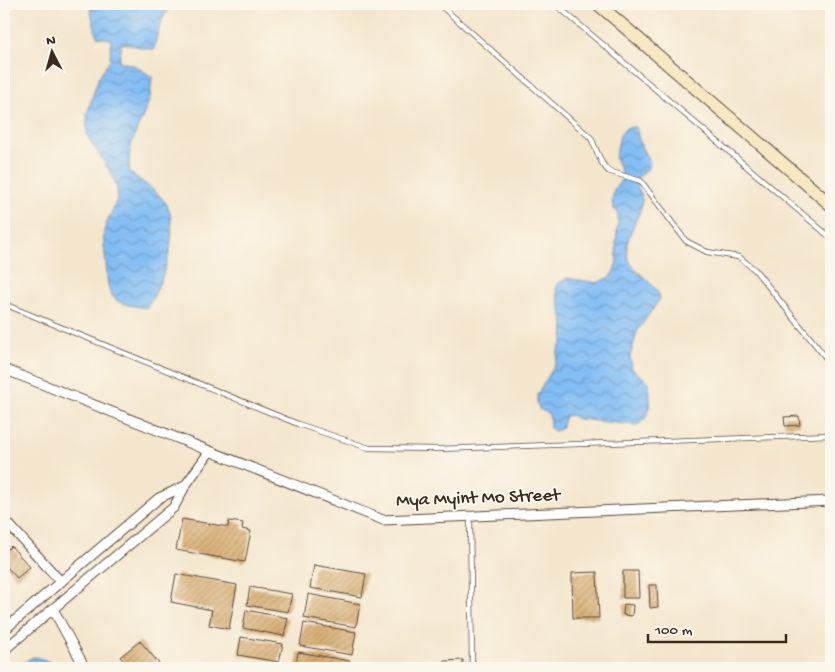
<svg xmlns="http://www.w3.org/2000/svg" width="835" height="672" viewBox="0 0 835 672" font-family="'Gochi Hand',sans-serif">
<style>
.water{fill:url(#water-waves);stroke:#5e7489}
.building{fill:url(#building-hatch)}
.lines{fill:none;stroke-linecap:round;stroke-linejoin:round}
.service-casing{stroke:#574638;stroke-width:6}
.minor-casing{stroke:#574638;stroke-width:11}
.secondary-casing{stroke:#574638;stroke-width:14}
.service{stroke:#fff;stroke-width:4.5}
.minor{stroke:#fff;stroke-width:9}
.secondary{stroke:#f7e8c3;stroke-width:12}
.labels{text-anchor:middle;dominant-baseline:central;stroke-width:4;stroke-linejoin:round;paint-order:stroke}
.street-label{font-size:19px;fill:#3b2a1e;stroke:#fbf7ec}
</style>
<defs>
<pattern id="water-waves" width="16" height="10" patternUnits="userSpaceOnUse" patternTransform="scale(1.25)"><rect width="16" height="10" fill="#82bdf4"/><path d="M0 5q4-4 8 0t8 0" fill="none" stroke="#6c9ac5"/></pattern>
<pattern id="building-hatch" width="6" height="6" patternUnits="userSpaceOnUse" patternTransform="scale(1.25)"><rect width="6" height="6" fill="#d7ab6d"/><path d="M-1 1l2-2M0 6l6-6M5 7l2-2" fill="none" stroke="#b08b59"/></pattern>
</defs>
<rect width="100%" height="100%" fill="#fbf7ec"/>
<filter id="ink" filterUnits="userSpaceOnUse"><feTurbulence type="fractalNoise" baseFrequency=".02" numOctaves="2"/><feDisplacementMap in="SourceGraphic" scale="10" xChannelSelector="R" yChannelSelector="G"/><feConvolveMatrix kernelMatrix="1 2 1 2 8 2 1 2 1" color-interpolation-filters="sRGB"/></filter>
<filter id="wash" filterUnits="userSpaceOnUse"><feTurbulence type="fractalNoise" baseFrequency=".0096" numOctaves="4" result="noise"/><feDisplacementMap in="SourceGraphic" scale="20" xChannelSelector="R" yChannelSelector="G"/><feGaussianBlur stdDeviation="1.12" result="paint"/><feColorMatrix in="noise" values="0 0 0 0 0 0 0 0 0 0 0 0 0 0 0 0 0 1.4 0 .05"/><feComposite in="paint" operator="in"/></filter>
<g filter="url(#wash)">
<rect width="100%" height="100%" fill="#f4e6cd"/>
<path class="water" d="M 89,4 L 174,4 C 161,14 157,34 154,50 L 122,43 L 119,61 L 136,66 L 152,77 C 151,84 151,91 150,97 C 142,125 125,143 130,173 C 141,181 163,195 168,207 C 179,236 163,283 147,308 C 110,303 108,300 106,263 C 105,253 103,242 104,232 C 106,217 120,204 117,189 C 116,178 96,150 89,139 L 87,134 L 87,114 L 99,76 L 110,60 L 111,39 L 97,37 Z
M 633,127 L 636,127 C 638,133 638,138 640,143 C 648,165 659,161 636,179 C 635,188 643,192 642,201 C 640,221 621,239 629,260 C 635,274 659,285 660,299 L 637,331 L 630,357 L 632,369 L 649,382 C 650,397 653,419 636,425 L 578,419 L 570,415 L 565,416 L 561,429 L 555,431 L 550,428 L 549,414 L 539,409 L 537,403 L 537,395 L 555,365 L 559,347 L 563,342 L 564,324 L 556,289 L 558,284 L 567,278 L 597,283 L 610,277 L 614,271 L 617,261 L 616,243 L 618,220 L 618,213 L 614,209 L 612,202 L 614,190 L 622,179 L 621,172 L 615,157 L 620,135 L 626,128 Z
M 34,657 C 42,658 49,661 56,666 L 56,668 L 18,668 L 29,659 Z"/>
<g id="blocks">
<path class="building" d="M 799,416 L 800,425 L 785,426 L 784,417 Z
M 182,519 L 228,527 L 229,521 L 243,523 L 242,529 L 251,531 L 245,562 L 176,550 Z
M 11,546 L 30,567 L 17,578 L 4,564 L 4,553 Z
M 314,565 L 366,574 L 362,597 L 310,588 Z
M 623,571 L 638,571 L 639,598 L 623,598 Z
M 597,572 L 599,618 L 573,618 L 572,573 Z
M 176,574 L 237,585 L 229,629 L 209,625 L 212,610 L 171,602 Z
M 649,585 L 657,585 L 658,607 L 650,608 Z
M 250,587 L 292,594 L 288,612 L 247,605 Z
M 308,594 L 360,604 L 356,627 L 304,618 Z
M 624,604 L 633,605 L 632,616 L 623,615 Z
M 246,610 L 288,618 L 284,636 L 243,628 Z
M 304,623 L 356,632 L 352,655 L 300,646 Z
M 241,637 L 283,644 L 279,662 L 238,655 Z
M 140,641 L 163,668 L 130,668 L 120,657 Z
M 298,652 L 350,661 L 349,668 L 296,668 Z
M 463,660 L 463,668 L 445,668 L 444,661 Z"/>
</g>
</g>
<g filter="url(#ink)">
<use href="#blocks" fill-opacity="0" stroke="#574638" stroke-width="1"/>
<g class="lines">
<defs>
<path id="service" d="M 439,4 L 591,138 L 602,163 L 608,171 L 641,181 L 686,241 L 707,252 L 739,257 L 755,270 L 831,364
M 555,4 L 831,238
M 4,304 L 298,424 L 369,448 L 439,449 L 831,435
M 470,516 L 472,668"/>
<path id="minor" d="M 4,369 L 383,520 L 831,501
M 4,519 L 61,582
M 53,609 L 85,668
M 4,630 L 159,498 L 185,486
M 4,650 L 174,507 L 185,486 L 210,451"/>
<path id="secondary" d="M 598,4 L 831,205"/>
</defs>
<use href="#service" class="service-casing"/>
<use href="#minor" class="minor-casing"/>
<use href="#secondary" class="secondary-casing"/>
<use href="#service" class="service"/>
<use href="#minor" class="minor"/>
<use href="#secondary" class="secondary"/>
</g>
</g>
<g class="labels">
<g class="street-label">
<text transform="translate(478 499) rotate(-2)">Mya Myint Mo Street</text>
</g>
</g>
<rect width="835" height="672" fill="none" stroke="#fbf7ec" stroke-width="20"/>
<g transform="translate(52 52) rotate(354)" stroke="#fbf7ec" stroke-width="4" paint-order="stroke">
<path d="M0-4L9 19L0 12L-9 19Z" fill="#3b2a1e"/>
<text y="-8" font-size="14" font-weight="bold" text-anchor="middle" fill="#3b2a1e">N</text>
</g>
<path d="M648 634v8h138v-8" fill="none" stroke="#3b2a1e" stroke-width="2.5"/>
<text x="655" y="634" font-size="15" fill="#3b2a1e" stroke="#fbf7ec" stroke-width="4" paint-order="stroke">100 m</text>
</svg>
